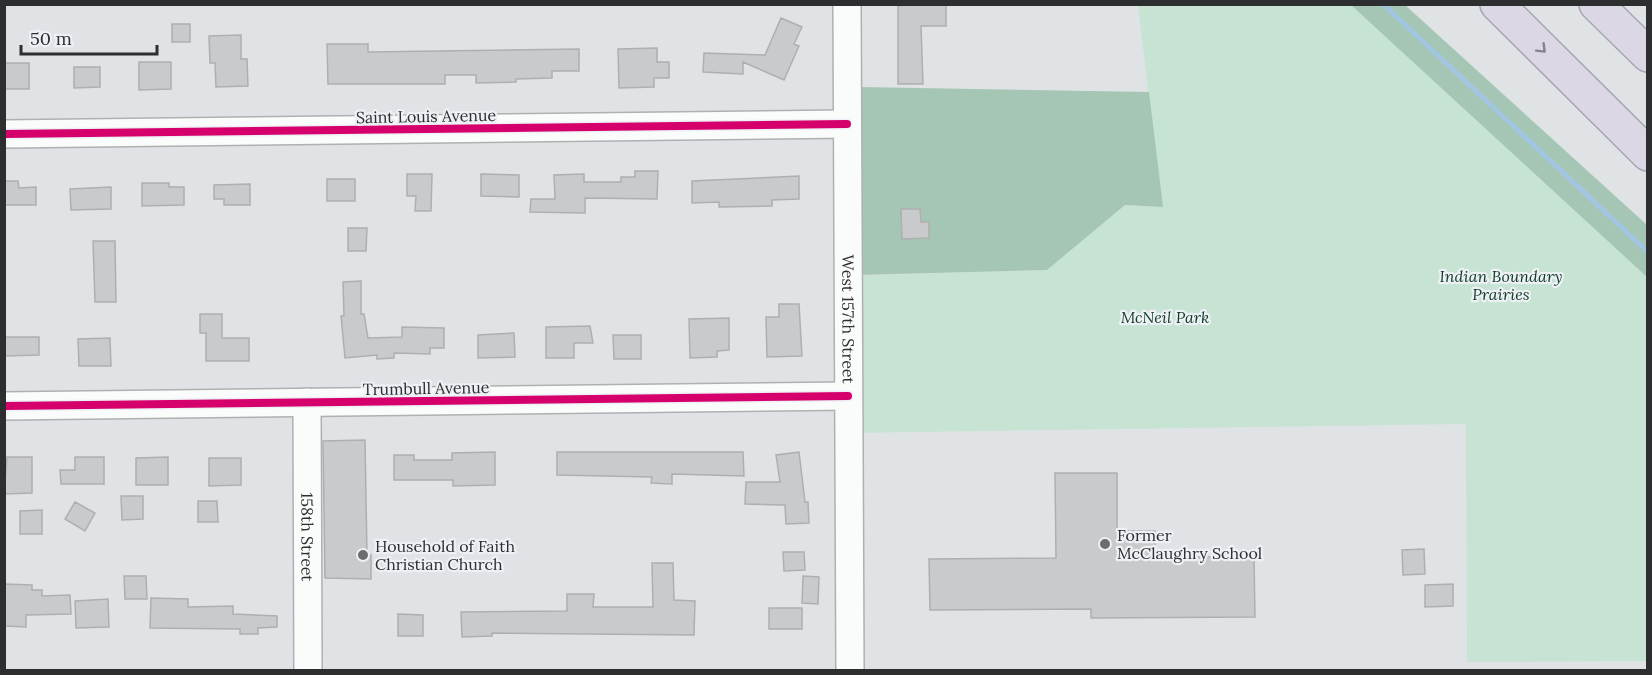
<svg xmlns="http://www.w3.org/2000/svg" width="1652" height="675" viewBox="0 0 1652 675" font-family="Lora,serif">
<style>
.green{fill:#c6e3d3}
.forest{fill:#a6c6b5}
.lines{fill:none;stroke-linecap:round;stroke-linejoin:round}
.stream{stroke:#a2c6e2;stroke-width:5}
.building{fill:#c9cacb;stroke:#aeafb0;stroke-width:1.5}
.minor-casing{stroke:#aeb0b1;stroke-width:30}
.highway-casing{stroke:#a8a5b4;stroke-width:36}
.minor{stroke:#fafbfb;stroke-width:27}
.highway{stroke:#dbd7e5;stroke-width:33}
.cycleway-casing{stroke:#edf0f4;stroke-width:11}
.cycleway{stroke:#d6006c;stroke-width:8}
.oneway{stroke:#84828a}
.poi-dot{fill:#6b6d6f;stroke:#edf0f4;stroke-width:2}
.labels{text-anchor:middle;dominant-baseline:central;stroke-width:4.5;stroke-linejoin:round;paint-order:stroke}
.street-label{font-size:16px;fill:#2c2e2f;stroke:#edf0f4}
.park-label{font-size:16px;font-style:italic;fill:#0f3c26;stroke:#edf0f4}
.poi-label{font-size:16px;fill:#2c2e2f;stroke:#edf0f4;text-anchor:start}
</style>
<rect width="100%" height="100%" fill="#e0e3e5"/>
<path class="green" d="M 1138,5 L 1405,5 L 1647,225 L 1647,661 L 1467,662 L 1466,424 L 849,433 L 848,276 L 1047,270 L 1125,205 L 1162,207 Z"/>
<path class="forest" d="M 1351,5 L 1405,5 L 1647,225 L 1647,277 Z
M 860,87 L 1149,92 L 1163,207 L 1125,205 L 1047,270 L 860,275 Z"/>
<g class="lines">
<path class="stream" d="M 1383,4 L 1648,252"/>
</g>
<path class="building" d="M 915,4 L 946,4 L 946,26 L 921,26 L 923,84 L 898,84 L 898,6 Z
M 781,18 L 802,27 L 794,44 L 799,46 L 784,80 L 743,62 L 743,74 L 703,72 L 704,53 L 765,55 Z
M 172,24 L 190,24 L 190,42 L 172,42 Z
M 241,35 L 241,59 L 247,59 L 248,86 L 216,87 L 215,63 L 210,63 L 209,36 Z
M 327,44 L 368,44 L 368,52 L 579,49 L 579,71 L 552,71 L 552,78 L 516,79 L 516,82 L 476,83 L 476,75 L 445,75 L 445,84 L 328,84 Z
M 657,48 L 657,62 L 669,62 L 669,78 L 654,78 L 654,87 L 619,88 L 618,49 Z
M 139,62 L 171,62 L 171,89 L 139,90 Z
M 4,63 L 29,63 L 29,89 L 4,89 Z
M 74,67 L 100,67 L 100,87 L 74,88 Z
M 635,171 L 658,171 L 657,199 L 585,198 L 585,213 L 530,212 L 531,199 L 555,199 L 554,175 L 584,174 L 584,182 L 621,182 L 621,177 L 635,177 Z
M 407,174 L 432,174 L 431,211 L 415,211 L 416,196 L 407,196 Z
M 481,174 L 519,175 L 519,197 L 481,196 Z
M 799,176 L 799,199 L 772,200 L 772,206 L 719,207 L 719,202 L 692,203 L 692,181 Z
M 327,179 L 355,179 L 355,201 L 327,201 Z
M 4,181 L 18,181 L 19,188 L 36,187 L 36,205 L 4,205 Z
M 142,183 L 169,183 L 169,187 L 184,187 L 184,205 L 142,206 Z
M 250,184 L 250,205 L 224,205 L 224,199 L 214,199 L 214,185 Z
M 111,187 L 111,209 L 71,210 L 70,189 Z
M 901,209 L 920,209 L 921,222 L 929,222 L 929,238 L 902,239 Z
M 348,228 L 367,228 L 366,251 L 348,251 Z
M 93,241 L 115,241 L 116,302 L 95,302 Z
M 361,281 L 361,314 L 364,314 L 368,338 L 402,337 L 402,327 L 444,328 L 444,348 L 430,348 L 430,354 L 394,353 L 394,358 L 377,359 L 377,355 L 345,358 L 341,316 L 344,316 L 343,282 Z
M 779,304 L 799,304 L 802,356 L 767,357 L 766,317 L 779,317 Z
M 200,314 L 222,314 L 222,338 L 249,338 L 249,361 L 206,361 L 206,333 L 200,333 Z
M 729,318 L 729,350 L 717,351 L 717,357 L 690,358 L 689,319 Z
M 590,326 L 593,343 L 574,343 L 574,358 L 546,358 L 546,327 Z
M 514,333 L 515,357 L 478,358 L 478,335 Z
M 613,335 L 641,335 L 641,359 L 614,359 Z
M 4,337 L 39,337 L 39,355 L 4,356 Z
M 110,338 L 111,366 L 79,366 L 78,339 Z
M 365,440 L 367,555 L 371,555 L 371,579 L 325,578 L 323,441 Z
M 495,452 L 495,485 L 453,486 L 453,480 L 394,480 L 394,455 L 414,455 L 414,460 L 452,460 L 452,453 Z
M 557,452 L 743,452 L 744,476 L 672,474 L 672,484 L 651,483 L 652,477 L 557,475 Z
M 799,452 L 805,502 L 808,502 L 809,523 L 786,524 L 785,505 L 745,504 L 746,482 L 780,482 L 776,455 Z
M 7,457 L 32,457 L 32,493 L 4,494 Z
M 75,457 L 104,457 L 104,484 L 61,484 L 60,470 L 75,470 Z
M 168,457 L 168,485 L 136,485 L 136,458 Z
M 209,458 L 241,458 L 241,485 L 209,486 Z
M 1055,473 L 1117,473 L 1117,531 L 1155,531 L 1155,557 L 1254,557 L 1255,617 L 1091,618 L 1091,609 L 930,610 L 929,559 L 1056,558 Z
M 121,496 L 143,496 L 143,519 L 122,520 Z
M 198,501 L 217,501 L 218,522 L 198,522 Z
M 75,502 L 95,513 L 85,531 L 65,519 Z
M 42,510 L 42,534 L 20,534 L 20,511 Z
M 1424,549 L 1425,574 L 1403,575 L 1402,550 Z
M 783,552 L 804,552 L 805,570 L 784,571 Z
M 652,563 L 673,563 L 674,600 L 695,601 L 694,635 L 492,633 L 492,636 L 462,637 L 461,612 L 567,611 L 567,594 L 594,594 L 593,607 L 653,607 Z
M 124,576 L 146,576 L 147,599 L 125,599 Z
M 803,576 L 819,577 L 818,604 L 802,603 Z
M 5,584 L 32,585 L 32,590 L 42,590 L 42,596 L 70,595 L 71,614 L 26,615 L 26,627 L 4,626 Z
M 1453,584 L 1453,606 L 1425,607 L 1425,585 Z
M 151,598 L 188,599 L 188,607 L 233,606 L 233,614 L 277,616 L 277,627 L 258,628 L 258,634 L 240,634 L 240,629 L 150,628 Z
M 108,599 L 109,627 L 76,628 L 75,601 Z
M 769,608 L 802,608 L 802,629 L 769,629 Z
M 398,614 L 423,615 L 423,636 L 398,636 Z"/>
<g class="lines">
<defs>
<g id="minor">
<path id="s1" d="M 847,4 L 850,670"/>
<path d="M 4,134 L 847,124"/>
<path id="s2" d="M 307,402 L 308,670"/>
<path d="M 4,406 L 848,396"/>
</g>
<path id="highway" d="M 1497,4 L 1648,154
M 1596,4 L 1648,55"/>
</defs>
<use href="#minor" class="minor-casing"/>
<use href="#highway" class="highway-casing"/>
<use href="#minor" class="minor"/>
<use href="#highway" class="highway"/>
<defs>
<path id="cycleway" d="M 4,134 L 847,124
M 4,406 L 848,396"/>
</defs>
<use href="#cycleway" class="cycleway-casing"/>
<use href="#cycleway" class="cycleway"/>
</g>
<defs><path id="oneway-chevron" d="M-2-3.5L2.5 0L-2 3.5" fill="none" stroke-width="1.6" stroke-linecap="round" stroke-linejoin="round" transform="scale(1.5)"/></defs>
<use class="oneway" href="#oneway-chevron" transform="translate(1542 49) rotate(45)"/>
<g class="poi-dot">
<circle cx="1105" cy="544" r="6"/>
<circle cx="363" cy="555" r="6"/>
</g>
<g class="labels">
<g class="street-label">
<text transform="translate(426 116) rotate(-1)">Saint Louis Avenue</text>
<text stroke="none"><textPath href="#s1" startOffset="315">West 157th Street</textPath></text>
<text transform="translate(426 388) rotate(-1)">Trumbull Avenue</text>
<text stroke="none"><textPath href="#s2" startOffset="135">158th Street</textPath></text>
</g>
<g class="park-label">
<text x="1501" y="276">Indian Boundary<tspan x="1501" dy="18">Prairies</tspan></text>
<text x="1165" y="317">McNeil Park</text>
</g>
<g class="poi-label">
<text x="1117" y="535">Former<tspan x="1117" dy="18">McClaughry School</tspan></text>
<text x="375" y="546">Household of Faith<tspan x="375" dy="18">Christian Church</tspan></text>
</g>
</g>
<rect width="1652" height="675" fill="none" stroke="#2c2e2f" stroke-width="12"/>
<path d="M21 45v9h136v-9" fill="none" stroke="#2c2e2f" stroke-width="3"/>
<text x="30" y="45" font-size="18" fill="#2c2e2f" stroke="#edf0f4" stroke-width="4.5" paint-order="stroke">50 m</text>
</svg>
